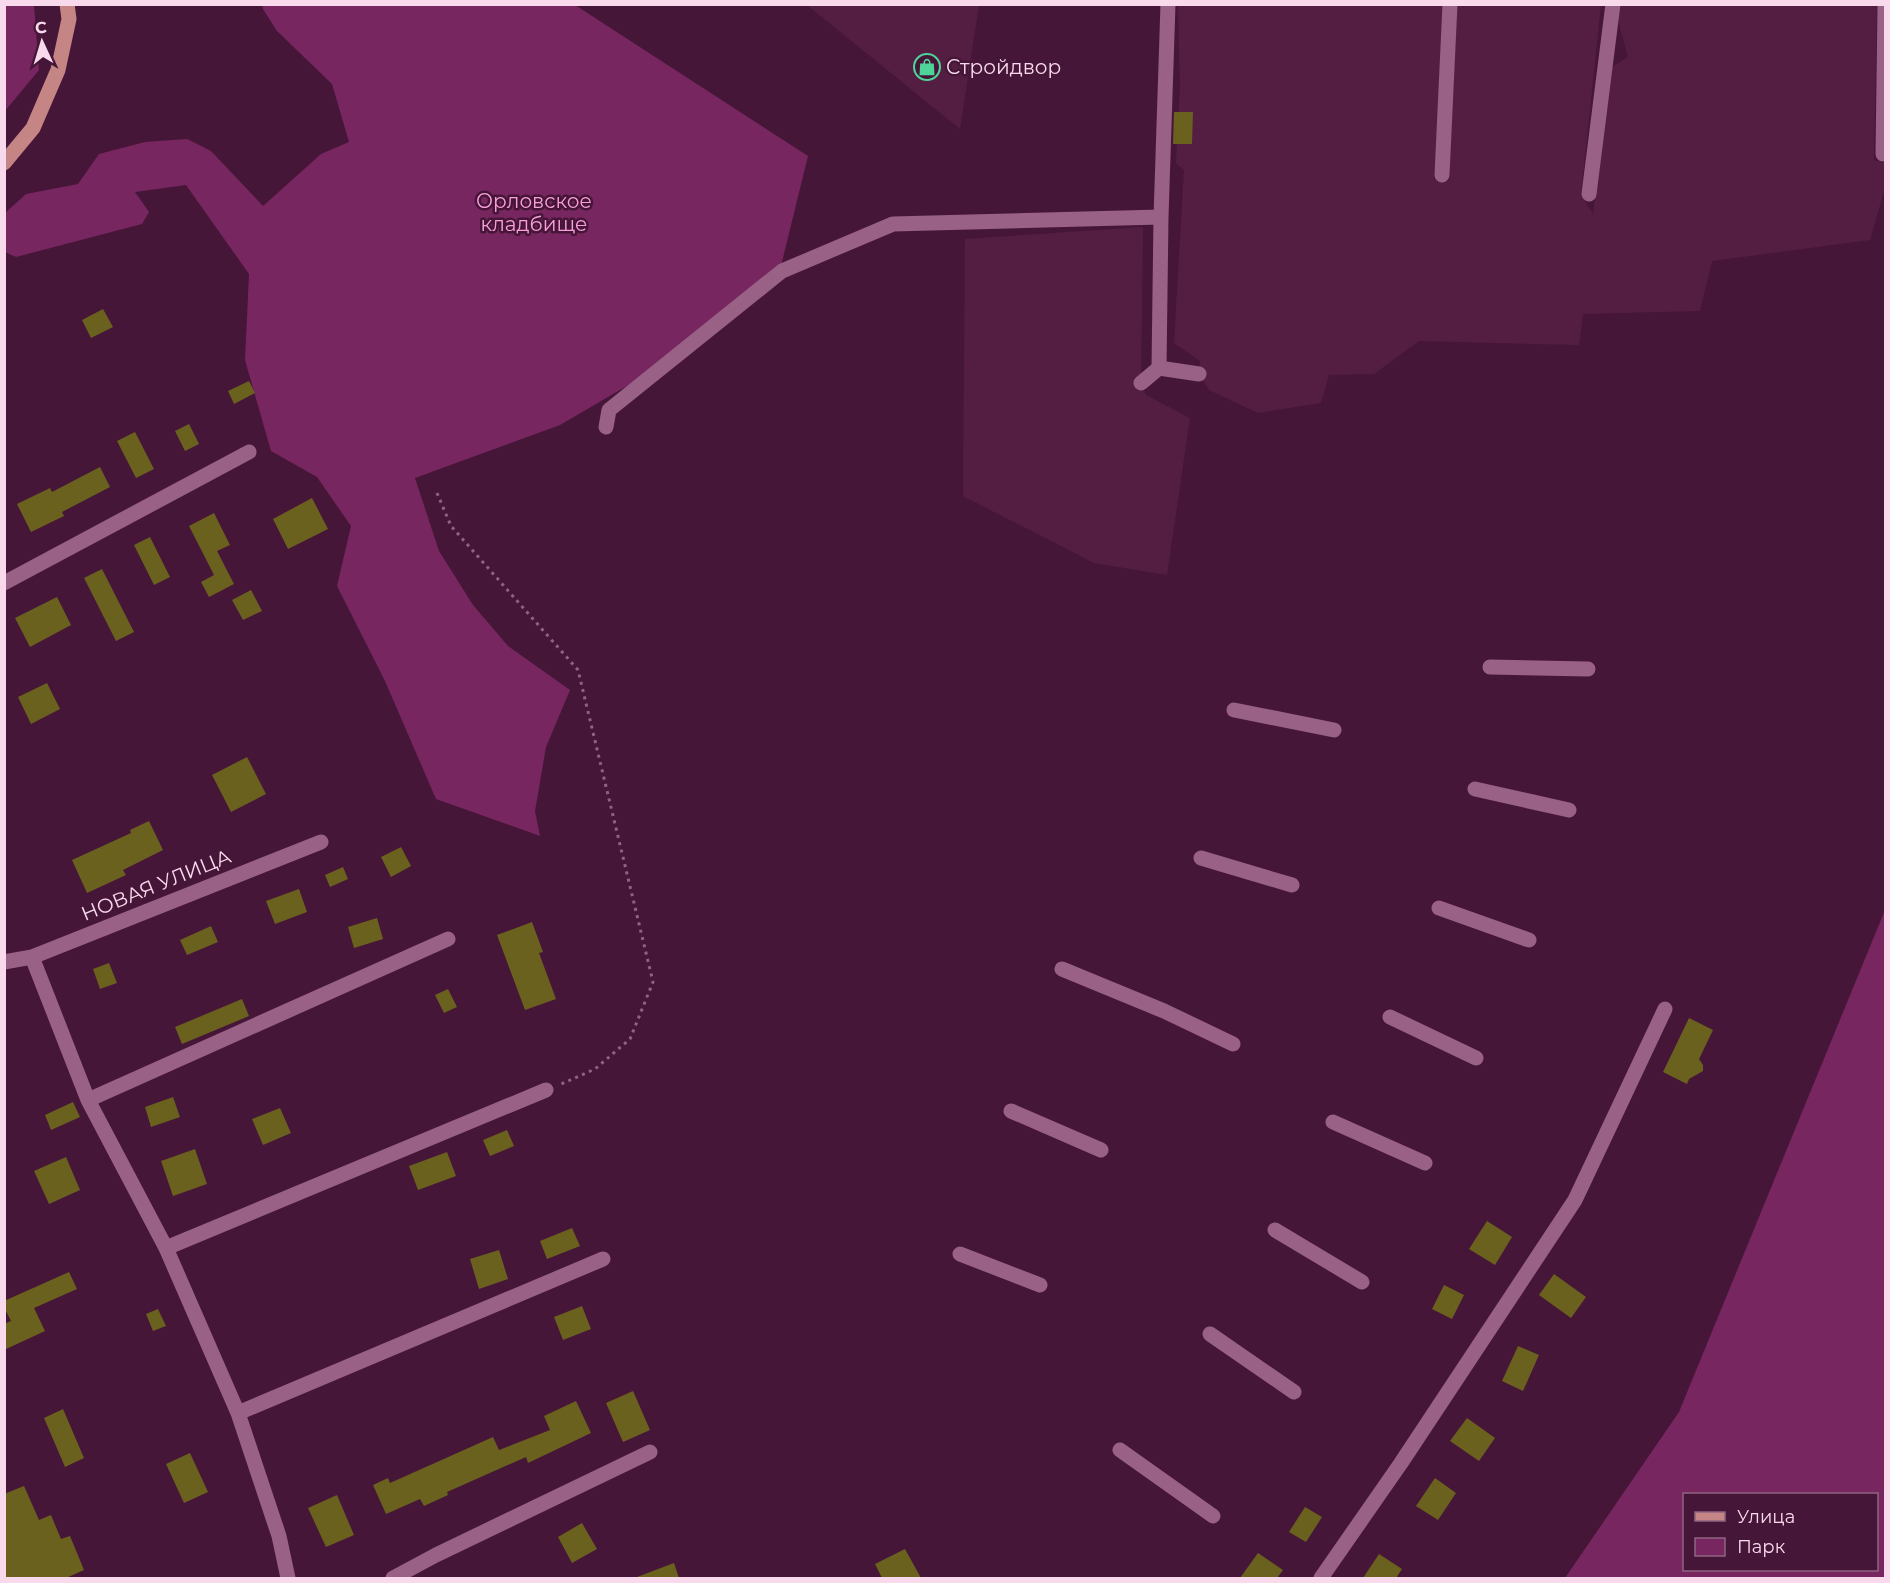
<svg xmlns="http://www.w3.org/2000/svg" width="1890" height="1583" viewBox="0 0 1890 1583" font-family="Montserrat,sans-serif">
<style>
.built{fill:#541e43}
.green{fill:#772660;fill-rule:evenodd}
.building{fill:#6a611f}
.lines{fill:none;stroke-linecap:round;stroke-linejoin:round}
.path{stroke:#8e6480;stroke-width:3;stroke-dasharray:3 4.5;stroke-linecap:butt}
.minor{stroke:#986185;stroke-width:15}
.major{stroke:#c58584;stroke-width:15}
.labels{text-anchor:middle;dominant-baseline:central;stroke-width:5;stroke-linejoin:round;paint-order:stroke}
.poi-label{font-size:20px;fill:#f9daed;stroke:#461638;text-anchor:start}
.park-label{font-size:20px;fill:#fb9fdb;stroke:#461638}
.street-label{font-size:20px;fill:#f9daed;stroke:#461638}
</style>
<rect width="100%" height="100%" fill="#461638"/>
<path class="built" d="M 807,5 L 979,5 L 960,129 Z
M 1178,5 L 1449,5 L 1434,180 L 1449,181 L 1457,5 L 1601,5 L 1581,195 L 1593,214 L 1612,67 L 1628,57 L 1616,13 L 1617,5 L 1877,5 L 1874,160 L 1885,163 L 1886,184 L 1870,240 L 1712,261 L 1700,311 L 1583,314 L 1579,345 L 1419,341 L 1374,374 L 1329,375 L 1321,403 L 1258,413 L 1209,390 L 1199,374 L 1200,361 L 1174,343 L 1184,170 L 1176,163 L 1180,87 Z
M 1143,227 L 1141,383 L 1146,395 L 1190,418 L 1167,575 L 1094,563 L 963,496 L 965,239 Z"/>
<path class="green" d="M 5,4 L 34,5 L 39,70 L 5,111 L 6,84 L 4,77 Z
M 262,5 L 575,5 L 808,156 L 781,266 L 656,369 L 560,425 L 415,478 L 439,551 L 473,605 L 508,646 L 570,690 L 546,747 L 535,811 L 540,836 L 436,799 L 385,681 L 337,586 L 351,526 L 317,477 L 271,451 L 245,360 L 249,274 L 186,185 L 135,192 L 149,212 L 142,224 L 16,257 L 5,252 L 5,213 L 26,194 L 78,184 L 99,154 L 145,142 L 187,139 L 211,151 L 263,206 L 321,154 L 349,142 L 332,84 L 277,31 L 263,9 Z
M 1885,910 L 1885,1578 L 1565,1578 L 1679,1412 ZM 1684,1494 L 1876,1494 L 1876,1570 L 1684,1570 Z"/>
<path class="building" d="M 1174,112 L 1193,112 L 1192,144 L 1173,144 Z
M 103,309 L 113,327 L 91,338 L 82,320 Z
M 249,381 L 255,393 L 234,404 L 228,391 Z
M 189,424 L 199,444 L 185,451 L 175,431 Z
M 135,432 L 154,469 L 136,478 L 117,441 Z
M 100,467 L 110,487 L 62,512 L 64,516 L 31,532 L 17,504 L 50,488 L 52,492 Z
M 312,498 L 328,529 L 288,549 L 273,519 Z
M 214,513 L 230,545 L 217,551 L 234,584 L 209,597 L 201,582 L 214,575 L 189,526 Z
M 150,537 L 170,577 L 154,585 L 134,545 Z
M 102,569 L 134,632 L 116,641 L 84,578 Z
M 251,590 L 262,611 L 243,620 L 232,600 Z
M 57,597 L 71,625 L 30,647 L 15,618 Z
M 47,683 L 60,709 L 31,724 L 18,697 Z
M 247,757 L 266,794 L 231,812 L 212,775 Z
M 149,821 L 163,850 L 123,870 L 126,875 L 87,893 L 72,860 L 131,833 L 130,830 Z
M 401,847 L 411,866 L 391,877 L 381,857 Z
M 343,867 L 348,879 L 330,887 L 325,875 Z
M 299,889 L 307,912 L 275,924 L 266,901 Z
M 377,918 L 383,939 L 354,948 L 348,927 Z
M 532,922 L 543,952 L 539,953 L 556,999 L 525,1010 L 497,935 Z
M 211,926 L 218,942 L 187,955 L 180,940 Z
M 109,963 L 117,983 L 100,989 L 93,969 Z
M 448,989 L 457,1007 L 444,1013 L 435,995 Z
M 242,999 L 249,1016 L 182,1044 L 175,1027 Z
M 1689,1018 L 1713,1030 L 1699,1059 L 1703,1065 L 1703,1071 L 1689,1079 L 1687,1084 L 1663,1072 Z
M 173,1097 L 180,1117 L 151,1127 L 145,1107 Z
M 73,1102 L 80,1117 L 51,1130 L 45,1115 Z
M 280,1108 L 291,1133 L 263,1145 L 252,1119 Z
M 507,1130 L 514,1146 L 490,1156 L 483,1140 Z
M 195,1149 L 207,1184 L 173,1196 L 161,1161 Z
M 447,1152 L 456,1176 L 418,1190 L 409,1166 Z
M 66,1157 L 80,1190 L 49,1204 L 34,1171 Z
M 1487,1221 L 1512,1237 L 1495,1265 L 1469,1249 Z
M 572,1228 L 580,1246 L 547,1259 L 540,1241 Z
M 499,1250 L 508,1279 L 479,1289 L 470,1259 Z
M 69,1272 L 77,1289 L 34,1308 L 45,1331 L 4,1350 L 4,1324 L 11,1321 L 4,1307 L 4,1301 Z
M 1554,1274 L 1586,1297 L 1571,1318 L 1539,1295 Z
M 1444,1285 L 1464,1295 L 1452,1319 L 1432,1309 Z
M 582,1306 L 591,1329 L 563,1340 L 554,1317 Z
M 158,1309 L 166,1326 L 153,1331 L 146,1314 Z
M 1518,1346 L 1539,1355 L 1523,1391 L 1502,1381 Z
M 633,1391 L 650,1430 L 623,1442 L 606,1403 Z
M 576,1401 L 591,1433 L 528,1463 L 526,1457 L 447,1492 L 448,1495 L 424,1506 L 420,1499 L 386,1514 L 373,1485 L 388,1478 L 390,1483 L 493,1437 L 499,1450 L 550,1430 L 544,1416 Z
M 63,1409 L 84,1458 L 65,1467 L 44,1418 Z
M 1467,1418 L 1495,1438 L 1479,1461 L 1450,1441 Z
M 190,1453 L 208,1492 L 184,1503 L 166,1464 Z
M 1435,1478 L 1456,1493 L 1438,1520 L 1416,1506 Z
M 24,1486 L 39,1520 L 51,1515 L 61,1539 L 70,1536 L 84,1570 L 66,1578 L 4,1578 L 4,1494 Z
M 337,1495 L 354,1535 L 326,1547 L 308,1508 Z
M 1305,1507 L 1322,1517 L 1306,1542 L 1289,1532 Z
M 582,1523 L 597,1549 L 572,1563 L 558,1537 Z
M 905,1549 L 921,1578 L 882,1578 L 875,1564 Z
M 1258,1553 L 1283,1570 L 1277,1578 L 1240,1578 Z
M 1379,1554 L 1402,1569 L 1396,1578 L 1363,1578 Z
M 674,1563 L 679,1578 L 637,1578 L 637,1577 Z"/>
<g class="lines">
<path class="path" d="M 437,493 L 451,526 L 578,670 L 653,982 L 630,1039 L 595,1069 L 559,1085"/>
<path class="minor" d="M 1883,154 L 1885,4
M 1442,175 L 1450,4
M 1589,194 L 1613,4
M 1159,368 L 1161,217
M 1141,383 L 1159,368 L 1199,374
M 606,427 L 609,410 L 782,271 L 893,224 L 1161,217 L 1168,4
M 4,583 L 249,452
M 1490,667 L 1588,669
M 1234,710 L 1334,730
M 1475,789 L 1569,810
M 1201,858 L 1292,885
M 1439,908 L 1529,940
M 32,957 L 88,1100 L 166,1248 L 238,1413 L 279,1536 L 288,1578
M 4,962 L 32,957 L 321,842
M 1062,969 L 1164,1011 L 1233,1044
M 1390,1017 L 1476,1058
M 88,1100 L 448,939
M 1011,1111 L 1101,1150
M 1333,1122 L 1425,1163
M 1275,1230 L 1362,1282
M 166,1248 L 546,1090
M 960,1254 L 1040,1285
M 1210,1334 L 1294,1392
M 238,1413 L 603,1259
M 1120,1450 L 1213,1516
M 393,1578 L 436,1555 L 650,1452
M 1321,1578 L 1401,1463 L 1575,1200 L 1665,1009"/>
<path class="major" d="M 4,163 L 33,128 L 58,70 L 69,19 L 67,4"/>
</g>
<defs>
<symbol id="shop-ring" viewBox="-11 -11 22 22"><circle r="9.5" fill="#461638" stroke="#4ed399" stroke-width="1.5"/><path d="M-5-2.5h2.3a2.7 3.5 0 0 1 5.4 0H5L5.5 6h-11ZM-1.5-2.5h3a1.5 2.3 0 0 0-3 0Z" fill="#4ed399"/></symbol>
</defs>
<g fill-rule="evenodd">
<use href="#shop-ring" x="912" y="52" width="30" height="30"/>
</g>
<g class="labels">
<g class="poi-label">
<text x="946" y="67">Стройдвор</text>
</g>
<g class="park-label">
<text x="534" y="201">Орловское<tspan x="534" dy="23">кладбище</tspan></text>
</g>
<g class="street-label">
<text transform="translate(156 885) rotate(-22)">НОВАЯ УЛИЦА</text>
</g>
</g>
<rect width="1890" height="1583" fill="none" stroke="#f9daed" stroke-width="12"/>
<rect x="1683" y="1493" width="195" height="78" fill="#461638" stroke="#8e6480" stroke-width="1.5"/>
<rect x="1695" y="1512" width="30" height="9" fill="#c58584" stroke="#8e6480" stroke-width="1.5"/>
<text x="1737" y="1523" font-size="18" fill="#f9daed">Улица</text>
<rect x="1695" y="1538" width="30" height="18" fill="#772660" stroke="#8e6480" stroke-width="1.5"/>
<text x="1737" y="1553" font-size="18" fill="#f9daed">Парк</text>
<g transform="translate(42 42) rotate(356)" stroke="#461638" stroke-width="4.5" paint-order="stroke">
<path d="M0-4.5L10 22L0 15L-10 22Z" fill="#f9daed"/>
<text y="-9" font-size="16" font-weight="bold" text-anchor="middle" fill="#f9daed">С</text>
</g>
</svg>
